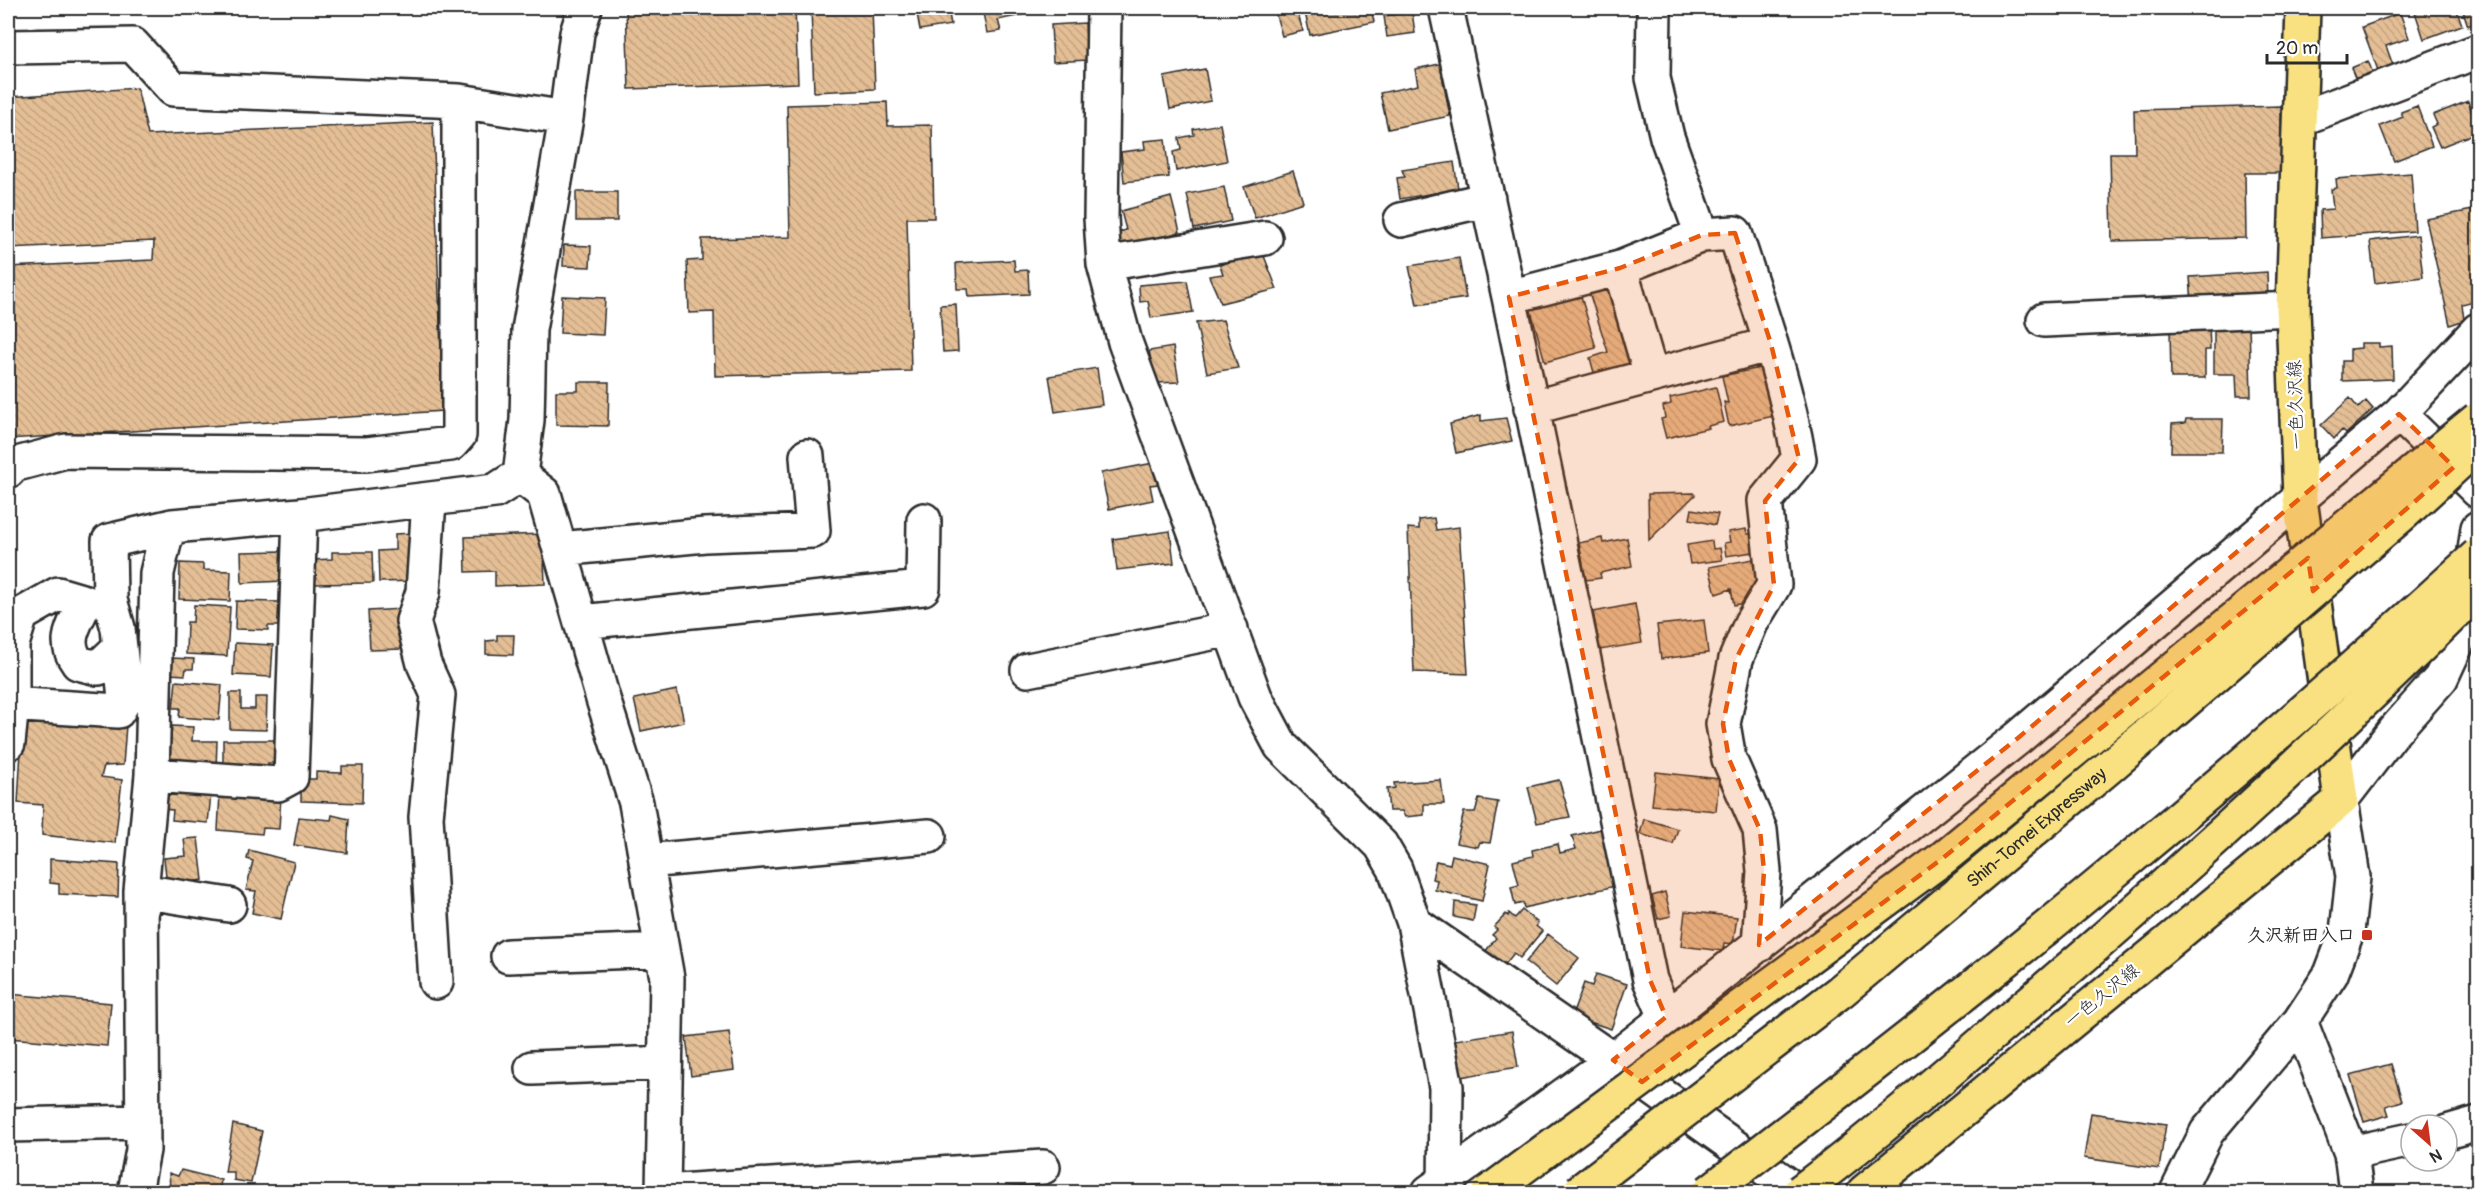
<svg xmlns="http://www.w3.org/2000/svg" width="2486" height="1200" viewBox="0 0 2486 1200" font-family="Pangolin,'Klee One',sans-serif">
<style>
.building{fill:url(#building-back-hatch);stroke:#2b2b2b;stroke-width:1.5}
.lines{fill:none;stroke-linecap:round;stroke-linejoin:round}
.minor-casing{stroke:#2b2b2b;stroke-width:38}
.major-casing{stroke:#2b2b2b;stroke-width:38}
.minor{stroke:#fff;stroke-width:33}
.major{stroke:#f9e181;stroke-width:33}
.highway-bridge-casing{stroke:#2b2b2b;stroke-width:38;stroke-linecap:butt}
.highway-bridge{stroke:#f9e181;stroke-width:33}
.marked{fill:#e8590c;fill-opacity:0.2;stroke:#e8590c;stroke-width:4.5;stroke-dasharray:12 8;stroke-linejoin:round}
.poi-dot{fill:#c8321e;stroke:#fff;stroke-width:2}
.labels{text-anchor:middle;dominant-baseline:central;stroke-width:4.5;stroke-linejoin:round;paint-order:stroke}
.street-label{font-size:18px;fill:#2b2b2b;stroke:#fff}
.poi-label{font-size:18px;font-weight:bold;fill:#2b2b2b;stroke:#fff;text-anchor:end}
</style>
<defs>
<pattern id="building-back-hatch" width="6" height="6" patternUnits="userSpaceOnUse" patternTransform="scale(1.5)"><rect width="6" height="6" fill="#e4be95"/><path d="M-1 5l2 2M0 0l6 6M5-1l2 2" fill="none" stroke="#c4a381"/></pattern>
</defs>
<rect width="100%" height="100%" fill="#fff"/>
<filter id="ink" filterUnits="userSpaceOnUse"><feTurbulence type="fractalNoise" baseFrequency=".0167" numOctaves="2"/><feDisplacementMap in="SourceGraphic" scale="12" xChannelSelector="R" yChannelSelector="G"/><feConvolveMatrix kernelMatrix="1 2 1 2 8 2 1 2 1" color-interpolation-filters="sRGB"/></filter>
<g filter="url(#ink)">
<path class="building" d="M 626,8 L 795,8 L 798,83 L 629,89 Z
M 811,8 L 872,8 L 875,89 L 814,92 Z
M 916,8 L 948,8 L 951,25 L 920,30 Z
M 982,8 L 1035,8 L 1036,12 L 998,20 L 1001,31 L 987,33 Z
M 1274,8 L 1296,8 L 1303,31 L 1282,36 Z
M 1304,8 L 1371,8 L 1374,22 L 1310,35 Z
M 2429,8 L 2456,8 L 2462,25 L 2424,39 L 2415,12 Z
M 2462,8 L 2478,8 L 2478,22 L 2468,26 Z
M 1412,12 L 1415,33 L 1387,37 L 1384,16 Z
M 2400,13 L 2409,38 L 2386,46 L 2394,68 L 2379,73 L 2362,27 Z
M 1085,23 L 1087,60 L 1053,62 L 1051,25 Z
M 2368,61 L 2375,78 L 2358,85 L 2351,68 Z
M 1440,64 L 1450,116 L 1388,129 L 1380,93 L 1418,85 L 1415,69 Z
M 1205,69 L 1211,101 L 1170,109 L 1164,77 Z
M 137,88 L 148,135 L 433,122 L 443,411 L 8,439 L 8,267 L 153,260 L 154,241 L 8,248 L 8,97 Z
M 2468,101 L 2478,132 L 2440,147 L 2431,127 L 2437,124 L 2433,115 Z
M 887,102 L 888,126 L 932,125 L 934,218 L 907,218 L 911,371 L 715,376 L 714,312 L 689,313 L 687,261 L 702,260 L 702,239 L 790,237 L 787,105 Z
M 2281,106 L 2282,173 L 2245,173 L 2246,238 L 2112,241 L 2110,153 L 2135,153 L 2134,110 Z
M 2417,106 L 2432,146 L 2394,161 L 2380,126 L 2403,117 L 2401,112 Z
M 1220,124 L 1227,161 L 1176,171 L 1173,152 L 1181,150 L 1179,138 L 1194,135 L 1193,129 Z
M 1165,139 L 1169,177 L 1124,182 L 1121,152 L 1145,149 L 1144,141 Z
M 1454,162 L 1458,189 L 1400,199 L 1397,178 L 1405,177 L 1402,170 Z
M 1293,171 L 1303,202 L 1255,218 L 1244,187 Z
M 2411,173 L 2415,231 L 2321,238 L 2320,210 L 2333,209 L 2331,189 L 2337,188 L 2336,179 Z
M 1224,187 L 1231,221 L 1194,229 L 1187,194 Z
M 576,192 L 617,192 L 617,221 L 576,221 Z
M 1171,197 L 1180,232 L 1121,248 L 1116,233 L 1126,230 L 1121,211 Z
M 2478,209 L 2478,300 L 2462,304 L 2464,320 L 2450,325 L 2426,219 Z
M 2418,235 L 2423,277 L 2375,283 L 2370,241 Z
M 564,245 L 591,246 L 590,267 L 563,266 Z
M 1262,251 L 1277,289 L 1221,303 L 1209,276 L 1223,274 L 1220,265 Z
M 1459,258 L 1466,298 L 1417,305 L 1409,266 Z
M 1014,260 L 1015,271 L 1028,270 L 1029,294 L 969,297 L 968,289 L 957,289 L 956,263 Z
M 2267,272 L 2268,299 L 2192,303 L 2190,277 Z
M 1187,281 L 1193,312 L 1151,318 L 1148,301 L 1140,302 L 1139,285 Z
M 1615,281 L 1639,362 L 1596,380 L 1590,358 L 1608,352 L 1588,289 Z
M 1580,293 L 1596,348 L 1545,362 L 1530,307 Z
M 562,296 L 605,298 L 603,335 L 560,333 Z
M 956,304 L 958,351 L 943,352 L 940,305 Z
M 1223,320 L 1238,368 L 1207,373 L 1196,323 Z
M 2214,323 L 2249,323 L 2251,396 L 2237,396 L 2236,374 L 2214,374 Z
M 2209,324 L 2210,350 L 2205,350 L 2205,378 L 2171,378 L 2170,330 Z
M 2361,343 L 2379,343 L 2379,347 L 2392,346 L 2393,379 L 2342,381 L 2342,361 L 2350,361 L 2350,349 L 2361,348 Z
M 1173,347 L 1179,382 L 1156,383 L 1149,351 Z
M 1097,368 L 1102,405 L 1055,412 L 1049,376 Z
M 1760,368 L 1762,376 L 1772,374 L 1774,416 L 1729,426 L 1724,402 L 1728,403 L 1722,376 Z
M 578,382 L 609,382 L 608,426 L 556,425 L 556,391 L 578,391 Z
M 1716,387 L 1724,422 L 1708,426 L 1709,428 L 1666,438 L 1661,419 L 1665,418 L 1663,406 L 1671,404 L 1670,398 Z
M 2350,398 L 2358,408 L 2366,401 L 2373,409 L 2346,434 L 2342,430 L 2334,439 L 2321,425 Z
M 1481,415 L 1481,421 L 1506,418 L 1512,441 L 1456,453 L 1450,424 Z
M 2186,419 L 2223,419 L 2222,452 L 2171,452 L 2172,424 L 2185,423 Z
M 1154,463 L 1158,484 L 1150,485 L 1153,500 L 1109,509 L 1101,473 Z
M 1693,493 L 1695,495 L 1649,540 L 1648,494 Z
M 1692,509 L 1718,514 L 1715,525 L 1690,519 Z
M 1434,518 L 1436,530 L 1459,527 L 1468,674 L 1414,672 L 1408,528 L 1419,529 L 1419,520 Z
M 1746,529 L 1747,534 L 1757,533 L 1760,551 L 1726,556 L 1724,543 L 1730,542 L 1728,532 Z
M 1170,531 L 1174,563 L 1117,570 L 1113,539 Z
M 414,533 L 416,581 L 379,582 L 378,551 L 395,550 L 395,534 Z
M 543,534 L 545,584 L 495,586 L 495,571 L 466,572 L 465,537 Z
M 1602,538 L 1603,543 L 1627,538 L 1632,566 L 1600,573 L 1601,578 L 1586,580 L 1579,543 Z
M 1712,541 L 1713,549 L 1720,548 L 1722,560 L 1690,564 L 1687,545 Z
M 283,551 L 284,581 L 242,583 L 241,552 Z
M 332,552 L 372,552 L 373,583 L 314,584 L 313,560 L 332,559 Z
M 1753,559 L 1759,583 L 1752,602 L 1734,605 L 1731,589 L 1716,594 L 1709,567 Z
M 180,563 L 203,564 L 203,570 L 231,571 L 230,601 L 179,599 Z
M 236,601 L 279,602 L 278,626 L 268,626 L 268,630 L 235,629 Z
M 1635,604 L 1642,643 L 1600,650 L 1593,612 Z
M 194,605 L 230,607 L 227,656 L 186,654 L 187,622 L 193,622 Z
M 402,609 L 403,649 L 370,650 L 368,611 Z
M 1704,620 L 1708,653 L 1661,659 L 1657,625 Z
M 497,635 L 514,635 L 513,655 L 486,654 L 486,641 L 497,640 Z
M 235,643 L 273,645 L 271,677 L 233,675 Z
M 170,658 L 194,659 L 193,669 L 186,669 L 185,675 L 169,674 Z
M 176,681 L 222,685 L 219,720 L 179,717 L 180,708 L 173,708 Z
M 677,690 L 684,722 L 641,731 L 634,699 Z
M 230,693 L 241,693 L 241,709 L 255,709 L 255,697 L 267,697 L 266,730 L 230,729 Z
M 23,715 L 126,725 L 123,765 L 104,766 L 101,777 L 122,780 L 115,843 L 42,835 L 43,805 L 18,803 Z
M 172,726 L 193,727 L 192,741 L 217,741 L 216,769 L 168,768 Z
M 223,740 L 282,740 L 280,763 L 268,763 L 266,774 L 223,771 Z
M 342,766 L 363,766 L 362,803 L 301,801 L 301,779 L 316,779 L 316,772 L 342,773 Z
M 1656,772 L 1719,779 L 1716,811 L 1652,805 Z
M 1441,780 L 1444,804 L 1424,804 L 1424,815 L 1405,817 L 1402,811 L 1389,811 L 1387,789 L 1395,788 L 1394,783 Z
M 1559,780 L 1570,817 L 1537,823 L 1528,787 Z
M 164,784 L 211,794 L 208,823 L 172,820 L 173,810 L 161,809 Z
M 220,793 L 281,795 L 279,829 L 263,828 L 262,834 L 218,830 Z
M 1479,799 L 1498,802 L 1490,843 L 1480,842 L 1478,847 L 1456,843 L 1464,812 L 1475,812 Z
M 332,815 L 349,819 L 347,853 L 294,845 L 299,817 L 331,820 Z
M 1644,819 L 1678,829 L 1673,844 L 1640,834 Z
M 1601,829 L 1615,886 L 1524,908 L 1523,903 L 1515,905 L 1511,887 L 1519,885 L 1513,861 L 1533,856 L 1532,850 L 1558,844 L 1560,853 L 1576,849 L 1572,836 Z
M 198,838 L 203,880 L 167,885 L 164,858 L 186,856 L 184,839 Z
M 249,850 L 294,862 L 281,919 L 252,913 L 256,891 L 246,890 L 253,861 L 247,859 Z
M 1452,855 L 1490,864 L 1482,901 L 1435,890 L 1437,880 L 1432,879 L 1436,861 L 1450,864 Z
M 50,859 L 119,864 L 118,897 L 59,894 L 59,884 L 50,883 Z
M 1665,892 L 1671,916 L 1658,919 L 1652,896 Z
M 1455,902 L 1476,905 L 1473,921 L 1454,917 Z
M 1522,910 L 1538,923 L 1536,926 L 1542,931 L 1520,958 L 1514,953 L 1503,967 L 1485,952 L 1496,938 L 1492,935 L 1497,930 L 1494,927 L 1506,914 L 1508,916 L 1509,913 L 1515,918 Z
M 1685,911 L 1737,917 L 1733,944 L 1724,943 L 1723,951 L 1681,946 Z
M 1548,934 L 1579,958 L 1556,986 L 1526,962 Z
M 1596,974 L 1627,984 L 1611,1029 L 1572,1016 L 1584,983 L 1592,986 Z
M 8,994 L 111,1003 L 107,1046 L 8,1038 Z
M 1512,1031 L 1518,1067 L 1461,1077 L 1455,1040 Z
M 729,1032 L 734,1070 L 691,1076 L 686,1037 Z
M 2391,1064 L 2402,1101 L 2386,1106 L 2389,1115 L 2364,1122 L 2350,1075 Z
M 2091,1113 L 2166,1124 L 2159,1169 L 2084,1158 Z
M 233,1124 L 262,1131 L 251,1183 L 234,1180 L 234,1172 L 225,1172 Z
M 181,1170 L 221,1180 L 219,1192 L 161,1192 L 162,1187 L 170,1188 L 169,1173 L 178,1176 Z"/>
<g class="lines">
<defs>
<path id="minor" d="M 1104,8 L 1101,218 L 1104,264 L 1125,342 L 1255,697 L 1281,746 L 1381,845 L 1395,869 L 1414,923 L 1446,1087 L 1445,1192
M 1446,8 L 1509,297 L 1650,980 L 1666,1017
M 8,47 L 133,45 L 173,89 L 459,101 L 566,118
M 2300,119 L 2478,51
M 1401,220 L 1488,199
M 1702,235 L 1735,233 C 1759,307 1786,381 1799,459 L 1765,501 L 1774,585 L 1751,623 L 1736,659 L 1723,724 L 1729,759 L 1760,830 L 1764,871 L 1759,945
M 1104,264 L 1265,238
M 1620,268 L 1651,375
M 1509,297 L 1620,268 L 1702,235 L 1667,137 L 1653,78 L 1654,8
M 2044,320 L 2293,309
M 1531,408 L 1771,344
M 2399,414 L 2478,491
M 8,471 L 13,465 L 66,451 L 367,454 L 451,444 L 459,435 L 459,101
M 520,475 L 544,494 L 603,699 L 636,803 L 667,978 L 663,1192
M 429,500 L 423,592 L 413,621 L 424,664 L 438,695 L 426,817 L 436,982
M 560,549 L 705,535 L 813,531 L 807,456
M 581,622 L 923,588 L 924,520
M 1028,670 L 1231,629
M 8,704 L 118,711 L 125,699 L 118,628 L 110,600 L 109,541 L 172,526
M 8,743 L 12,704 L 12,644 L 21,615 L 58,594 L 85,602 C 75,625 61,640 78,663 L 98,668 L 120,647
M 152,775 L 278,784 L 291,777 L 300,515
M 646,861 L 929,836
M 141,891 L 229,905
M 1414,923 L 1613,1060 L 1798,1192
M 508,956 L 662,950
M 2300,1021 L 2351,1153 L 2356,1192
M 532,1068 L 664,1063
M 8,1125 L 143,1122
M 2447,1132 L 2478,1123
M 2351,1153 L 2411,1140
M 135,1192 L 143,1150 L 141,891 L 152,775 L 157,573 L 165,539 L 172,526 L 300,515 L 495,491 L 520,475 L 527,420 L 529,330 L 566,118 L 577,33 L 585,8
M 663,1192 L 1043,1167
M 1429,1192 L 1613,1060 L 2018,738 L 2399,414 L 2478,330
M 2177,1192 L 2207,1132 L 2300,1021 L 2331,974 L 2347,932 L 2353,877 L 2341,800 L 2394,731 L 2441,678 L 2465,626 L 2478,528"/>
<path id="major" d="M 1864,1192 L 2341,800 L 2300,499 L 2293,309 L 2303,8"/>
</defs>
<use href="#minor" class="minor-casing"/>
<use href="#major" class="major-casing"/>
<use href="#minor" class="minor"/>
<use href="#major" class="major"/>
<defs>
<g id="highway-bridge">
<path d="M 1489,1192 L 1943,858 L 2478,419"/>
<path id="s1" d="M 1579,1192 L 1841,991 L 2109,767 L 2405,512 L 2466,456"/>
<path d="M 1709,1192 C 1850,1084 1990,976 2126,862 C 2246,763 2363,660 2478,555"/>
<path d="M 1800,1192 C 1870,1139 1937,1082 2004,1024 C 2168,886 2326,741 2478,590"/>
</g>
</defs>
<use href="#highway-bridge" class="highway-bridge-casing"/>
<use href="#highway-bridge" class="highway-bridge"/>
</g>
</g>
<path class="marked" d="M 1735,233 L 1771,344 L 1799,459 L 1765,501 L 1774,585 L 1736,659 L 1723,724 L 1729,759 L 1760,830 L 1764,871 L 1759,945 L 2018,738 L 2399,414 L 2454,467 L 2313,591 L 2308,558 L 1943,858 L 1642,1082 L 1613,1060 L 1666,1017 L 1650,980 L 1509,297 L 1620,268 L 1702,235 Z"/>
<rect class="poi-dot" x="2361" y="929" width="12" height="12" rx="3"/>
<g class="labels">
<g class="street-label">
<text transform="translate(2296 405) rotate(-92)">一色久沢線</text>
<text stroke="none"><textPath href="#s1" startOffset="585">Shin-Tomei Expressway</textPath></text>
<text transform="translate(2102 996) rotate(-39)">一色久沢線</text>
</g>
<g class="poi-label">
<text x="2355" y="935">久沢新田入口</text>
</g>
</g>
<rect width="2486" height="1200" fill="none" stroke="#fff" stroke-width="30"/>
<rect x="15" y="15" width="2456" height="1170" fill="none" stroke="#2b2b2b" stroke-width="2" filter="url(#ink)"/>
<g transform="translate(2429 1143) rotate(152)"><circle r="28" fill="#ffffff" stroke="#aaaaaa" stroke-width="1.5"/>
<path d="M0-4.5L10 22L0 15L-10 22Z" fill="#c8321e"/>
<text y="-9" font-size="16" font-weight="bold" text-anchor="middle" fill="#2b2b2b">N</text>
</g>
<path d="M2267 54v9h80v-9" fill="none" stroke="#2b2b2b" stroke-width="3"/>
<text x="2276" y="54" font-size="18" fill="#2b2b2b" stroke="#ffffff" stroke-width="4.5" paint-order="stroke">20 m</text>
</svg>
